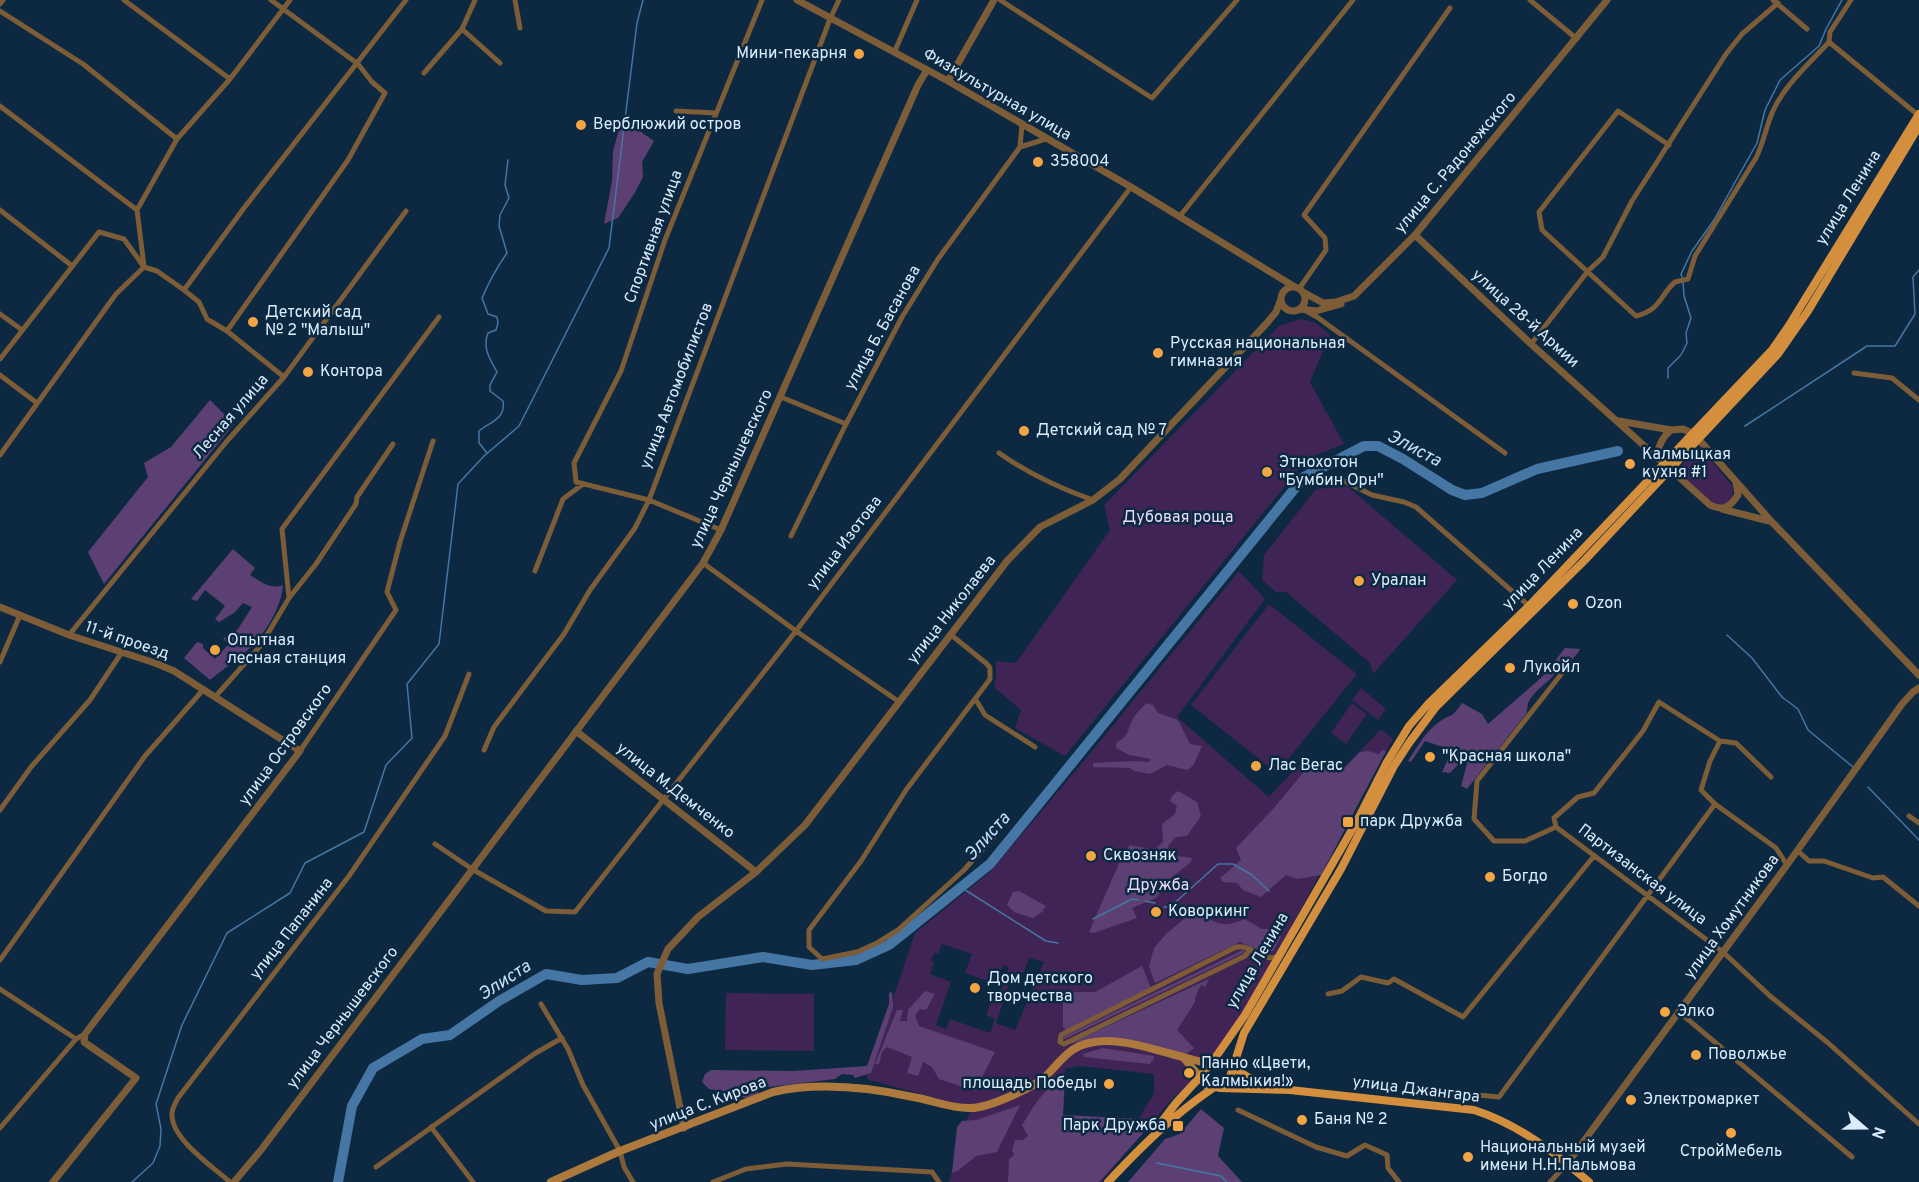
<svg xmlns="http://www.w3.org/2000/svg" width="1919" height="1182" viewBox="0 0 1919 1182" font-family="Overpass,sans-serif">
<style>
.green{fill:#3f2455;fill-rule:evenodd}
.forest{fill:#5c4074}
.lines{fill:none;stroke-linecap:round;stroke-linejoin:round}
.stream{stroke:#4576a4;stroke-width:1.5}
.river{stroke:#4576a4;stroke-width:10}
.minor{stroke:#7d5c38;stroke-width:5}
.tertiary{stroke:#7d5c38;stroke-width:7}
.secondary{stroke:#ad793c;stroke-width:8}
.primary{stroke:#d38f3d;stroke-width:8}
.poi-dot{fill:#f3a443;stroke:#0c2941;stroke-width:2}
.labels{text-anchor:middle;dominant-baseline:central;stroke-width:5;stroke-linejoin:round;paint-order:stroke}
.poi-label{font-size:16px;fill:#dbecfc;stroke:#0c2941;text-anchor:start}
.street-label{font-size:16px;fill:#dbecfc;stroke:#0c2941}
.park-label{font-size:16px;fill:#ead9fa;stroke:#0c2941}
.water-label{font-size:18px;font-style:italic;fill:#c6e2fd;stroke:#0c2941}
</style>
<rect width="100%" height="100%" fill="#0c2941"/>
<path class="green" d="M 1301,319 L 1314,322 L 1330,334 L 1310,382 L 1344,444 L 1308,458 L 1065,756 L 1015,728 L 1021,710 L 994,687 L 996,678 L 996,661 L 1016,663 L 1110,530 L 1104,505 L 1279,326 Z
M 1700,446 L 1732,486 L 1733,496 L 1726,504 C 1708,507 1688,482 1677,470 Z
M 1347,486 L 1457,580 L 1373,674 L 1370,663 L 1286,592 L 1276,592 L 1262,580 L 1264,555 L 1316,489 Z
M 1239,571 L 1265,599 L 1177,717 L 1269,797 L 1306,757 L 1339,773 L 1381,729 L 1393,739 L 1247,1008 L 1212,1058 L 1182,1060 L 1191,1070 L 1191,1083 L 1172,1099 L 1101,1182 L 949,1182 L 967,1119 L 972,1108 L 866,1079 L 915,933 L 991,871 L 1088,756 ZM 942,944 L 972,954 L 965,973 L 996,984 L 1003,965 L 1009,967 L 1000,993 L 995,991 L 986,1015 L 995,1019 L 990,1033 L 950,1019 L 946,1029 L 936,1025 L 951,982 L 930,974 L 934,962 L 931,961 L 934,953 L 938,954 ZM 1029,958 L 1044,962 L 1015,1030 L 996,1023 L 1012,976 L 1024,972 ZM 1080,1066 L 1154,1074 L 1154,1093 L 1139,1119 L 1063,1115 L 1065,1069 Z
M 1269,604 L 1357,674 L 1277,773 L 1191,705 Z
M 1361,688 L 1386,709 L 1378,720 L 1352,700 Z
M 1352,703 L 1367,714 L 1346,744 L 1331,733 Z
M 726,993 L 814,994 L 814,1051 L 725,1050 Z"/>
<path class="forest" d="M 621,122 L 634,127 L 654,141 L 642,162 L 643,177 L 634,194 L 618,218 L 604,224 L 612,181 L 613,151 Z
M 210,400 L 234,424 L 104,584 L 88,552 L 148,477 L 144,463 L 171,447 Z
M 233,549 L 255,568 L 250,575 C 261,582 270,590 283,585 C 282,605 267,630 254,644 C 242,657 224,668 210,680 L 184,658 L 197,642 L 203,644 L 203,648 L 215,659 L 229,644 L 223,639 L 238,629 L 252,607 L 243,603 L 234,613 L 219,622 L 215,619 L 225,606 L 205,590 L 197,601 L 191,599 Z
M 1565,648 L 1580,649 C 1577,656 1567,665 1559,668 C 1551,682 1537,687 1529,701 C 1527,704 1528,710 1526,714 L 1467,789 L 1461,786 L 1468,760 L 1463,759 L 1450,773 L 1442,772 L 1452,750 L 1425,741 L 1411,762 L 1408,761 C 1417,747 1426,731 1439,722 C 1452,713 1451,719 1462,703 L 1482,714 L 1488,724 L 1542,677 Z
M 1146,703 L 1153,705 L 1158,713 L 1178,720 L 1190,744 L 1202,746 L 1193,766 L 1187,770 L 1167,765 L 1150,774 L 1134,771 L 1130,768 L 1093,767 L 1093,763 L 1134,761 L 1149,762 L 1151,759 L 1129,755 L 1116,748 L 1116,743 C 1130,735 1126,732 1133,719 C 1136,713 1142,708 1146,703 Z
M 1382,750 L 1386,751 L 1321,875 L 1297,879 L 1286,875 L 1261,897 L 1243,890 L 1237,883 L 1223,882 L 1220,878 L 1241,860 L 1236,848 L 1273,809 L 1313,761 L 1339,773 L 1360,752 L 1368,751 L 1379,754 Z
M 1178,791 L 1197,802 L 1201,816 L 1187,836 L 1176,837 L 1168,846 L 1170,855 C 1177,857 1185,856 1192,858 L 1191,862 L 1172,877 L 1156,898 L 1132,908 L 1137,918 L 1094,933 L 1089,932 L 1121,859 L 1130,845 L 1154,850 L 1163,842 L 1162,824 L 1175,814 L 1177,806 L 1170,801 L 1172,796 Z
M 1019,891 L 1046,906 L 1042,912 L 1033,918 L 1014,912 L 1007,905 L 1013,892 Z
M 1201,913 C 1218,926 1226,927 1245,919 L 1262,929 L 1278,929 L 1281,937 L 1273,951 L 1265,953 L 1240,942 L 1155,983 L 1149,967 L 1154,948 L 1166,934 L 1190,914 Z
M 1243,950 L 1245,952 L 1243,953 L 1063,1040 L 1063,1037 Z
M 1142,966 L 1151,988 L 1066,1030 L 1063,1027 L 1063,999 L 1065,992 L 1095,992 Z
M 1209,979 L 1205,987 L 1201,985 C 1198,991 1195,995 1195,1002 L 1177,1030 L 1194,1048 L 1185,1055 L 1162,1048 L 1100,1037 L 1069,1044 Z
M 925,991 L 935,994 L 926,1010 L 920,1009 L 915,1016 L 919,1026 L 995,1052 L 975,1091 L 939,1079 L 932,1067 L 923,1062 L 918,1076 L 907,1073 L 912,1057 L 887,1047 L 882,1052 L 879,1064 L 875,1064 L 897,1010 L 903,1010 L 900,1021 L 907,1021 L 908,1010 Z
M 892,992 L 893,1007 L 871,1073 L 855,1078 L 853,1075 L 842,1074 L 835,1079 L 759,1088 L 758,1094 L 748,1099 L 729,1092 L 709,1089 L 702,1082 L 705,1074 L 711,1070 L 794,1071 L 867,1066 L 889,1004 L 889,993 Z
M 1103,1048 L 1154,1056 L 1153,1061 L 1151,1061 L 1150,1064 L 1084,1057 L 1083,1054 Z
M 1065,1075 L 1063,1115 L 1139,1119 L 1144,1132 L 1099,1182 L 1008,1182 L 1009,1159 L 1014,1155 L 1012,1150 L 1015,1140 L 1023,1140 L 1028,1136 L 1022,1125 C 1032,1110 1041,1091 1058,1082 L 1059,1077 Z
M 1020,1105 L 997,1152 L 976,1156 L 959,1170 L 952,1173 L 957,1127 L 962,1121 L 976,1120 Z
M 1201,1109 L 1224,1128 L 1218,1156 L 1242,1182 L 1128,1182 L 1165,1139 L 1180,1134 Z"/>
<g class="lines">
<path class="stream" d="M 1682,277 L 1681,274 L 1692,251 L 1714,220 L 1757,143 L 1765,110 L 1780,80 L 1819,46 L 1826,29 L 1842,0
M 1668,378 L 1668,368 L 1681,355 L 1687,343 L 1686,333 L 1691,318 L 1684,296 L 1683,282
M 1745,426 L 1867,346 L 1895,346 L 1915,314 L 1913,277 L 1919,270
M 487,453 L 479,443 L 479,431 C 490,422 506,419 503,401 L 490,391 L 490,385 L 497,372 C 490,359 482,348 488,333 L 496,330 L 498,323 L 497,317 L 488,314 L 482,298 C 489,282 497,267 507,253 L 499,226 L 500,215 L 509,198 L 505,185 L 508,160
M 1727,635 L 1752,658 L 1782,697 L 1798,709 L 1808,730 L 1853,767
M 1868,787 L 1919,840
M 962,888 L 1046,941 L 1058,943
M 1145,901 L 1155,903
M 1164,907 L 1170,907 L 1218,864 L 1233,864 L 1252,875 L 1269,891
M 1093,919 L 1132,899 L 1139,900
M 1157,1163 L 1221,1176 L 1227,1182
M 132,1182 L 153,1163 L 160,1146 L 161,1129 L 156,1104 L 182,1025 L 227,933 L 290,893 L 305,863 L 364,832 L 386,765 L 412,738 L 407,684 L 439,644 L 458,484 L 484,456 L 519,426 L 609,248 L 637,23 L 643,0"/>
<path class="river" d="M 338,1182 L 352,1106 L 373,1068 L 422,1039 L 450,1035 L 499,1001 L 546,974 L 582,980 L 617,978 L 648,962 L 688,969 L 763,957 L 812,965 L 856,960 L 889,945 L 990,864 L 1304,477 L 1364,446 L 1378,446 L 1403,459 L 1452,490 L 1465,495 L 1482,493 L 1537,469 L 1618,451"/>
<path class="minor" d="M 124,0 L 230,79
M 515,0 L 520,28
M 1000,0 L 1152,98 L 1237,0
M 1530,0 L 1577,39
M 1773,0 L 1807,29
M 0,4 L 3,0
M 0,11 L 83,64 L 177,139
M 462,29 L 500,63
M 1829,42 L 1918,115
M 894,53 L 917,0
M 424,73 L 462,29 L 475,0
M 0,106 L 137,210 L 144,266
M 676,111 L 716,113
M 1669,145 L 1618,111 L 1539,212 L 1542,230 L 1636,316 C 1662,309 1659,296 1675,282 L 1688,279 L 1695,256 L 1756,158 C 1763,144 1766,128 1772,113 C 1784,85 1809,64 1829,42 L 1830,32 L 1851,0
M 1020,147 L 1022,125
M 0,210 L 71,265
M 137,210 L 177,139 L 230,79 L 290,0
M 1180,216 L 1353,0
M 1299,289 L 1326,250 L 1325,238 L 1304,215 L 1450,8
M 184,290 L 244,208 L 406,0
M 1306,311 L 1317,317 L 1505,453
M 0,314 L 22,330
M 227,331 L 348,160 L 385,93 L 372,82 L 358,64 L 271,0
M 1531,344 L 1588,271 L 1603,257 L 1632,201 L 1726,54 L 1742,34 L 1778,3
M 0,359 L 99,232 L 124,239 L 144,267 L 157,271 L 184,290 L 199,302 L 207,319 L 227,331 L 284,377
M 1854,373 L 1892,378 L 1919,400
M 0,375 L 37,403
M 781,397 L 846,424
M 999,453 C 1029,474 1059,488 1093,500
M 0,455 L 116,294 L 144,267
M 1336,477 L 1372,495 L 1404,502 L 1416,507 L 1529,606
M 721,530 L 649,500 L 576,482 L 574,463 L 621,371 L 665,240 L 762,0
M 791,536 L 846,424 L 902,317 L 938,259 L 1020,147 L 1046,139
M 703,563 L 796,631 L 898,701
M 535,571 L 563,499 L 583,484
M 289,598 L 282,529 L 439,317
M 950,634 L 987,664 L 990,668 L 990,679 L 906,790 L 861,861 L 809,930 L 809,947 L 822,959 L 857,952 L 877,943 L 898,930 L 964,870 L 997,833
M 69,635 L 227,441 L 284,377 L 406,211
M 0,662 L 20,615
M 1570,663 L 1477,781 L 1474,819 L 1494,841 L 1525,841 L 1556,827 L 1723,952 L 1770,996 L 1827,1042 L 1919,1124
M 215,697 L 261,645 L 289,598 L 316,564 L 356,504 L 357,497 L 393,444
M 976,700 L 985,715 L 1035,747
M 1720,741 L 1710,761 L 1701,790 L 1715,804 L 1776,848 L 1787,865
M 484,750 L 494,727 L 564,634 L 590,590 L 635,528 L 649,500 L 830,19 L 839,0
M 300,751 L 396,610 L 387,592 L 400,542 L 433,441
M 0,810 L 31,767 L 90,700 L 122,652
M 1909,816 L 1919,823
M 1556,827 L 1554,818 L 1578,797 L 1594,793 L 1643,731 L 1659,702 L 1720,741 L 1736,743 L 1771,777
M 435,844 L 472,869 L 546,911 L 575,912 L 796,631 L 1131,187
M 1798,851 L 1809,861 L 1824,861 L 1873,878 L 1883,877 L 1919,906
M 1250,949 L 1245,956 L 1064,1044 L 1060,1042 L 1061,1035 L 1236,947 C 1248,945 1253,953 1263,957 C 1268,959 1274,957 1279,957
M 0,960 L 145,756 L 203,690
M 0,989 L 76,1039
M 1328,994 L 1342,991 L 1361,977 L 1388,983 L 1394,979 L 1463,1017 L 1594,856
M 541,1004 L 568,1049 L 583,1085 L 620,1151 L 624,1167 L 633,1182
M 1679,1012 L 1852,1157
M 1457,1093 L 1499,1097 L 1715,804
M 1238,1110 L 1316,1147 L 1347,1156 L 1365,1145 L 1387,1155 L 1388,1168 L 1399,1182
M 431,1127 L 473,1182
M 0,1128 L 76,1039 L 85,1034
M 376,1167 L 534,1054 L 562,1038
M 230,1182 C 213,1167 173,1140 172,1116 C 171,1110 175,1104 178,1098 L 349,876 L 445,736 L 469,674
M 713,1182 L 746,1169 L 787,1164 L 932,1172 L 939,1182
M 1550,1182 L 1567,1164"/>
<path class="tertiary" d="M 797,0 L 948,81 L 1131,187 L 1295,287
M 948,81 L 994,0
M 1415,235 L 1531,344 L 1710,505 C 1724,511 1729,508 1738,495 L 1736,482
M1281 299a12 12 0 1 1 24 0a12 12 0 1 1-24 0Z
M 1303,292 L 1323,303 L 1336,302 L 1354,296 L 1415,235 L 1607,0
M 1301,309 L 1316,311 L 1341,304
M 1619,421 L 1671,430 L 1683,429 L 1694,434 L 1771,521 L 1919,675
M 1656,457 C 1659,446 1662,437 1671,430
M 1722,509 L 1769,521
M 0,607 L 69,635 L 155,663 L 174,671 L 300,751 L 85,1034 L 84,1042 L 136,1078 L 53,1182
M 576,731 L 756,872
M 684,1128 L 659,1003 L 657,974 L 668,949 L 698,917 L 756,872 L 805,825 L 1007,561 L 1040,527 L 1093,500 L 1120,479 L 1267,323 L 1276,312 L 1281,299
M 1567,1164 L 1787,865 L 1902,704 L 1913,692 L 1919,688
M 234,1182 L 261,1150 L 703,563 L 721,530 L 918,85 L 927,70"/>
<path class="secondary" d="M 1200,1077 L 1183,1057 L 1202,1062 L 1213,1061
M 551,1182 L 620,1151 L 773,1092 C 818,1082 867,1087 913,1097 C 932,1100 952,1109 971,1108 C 988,1108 1033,1088 1046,1076 C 1059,1063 1069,1047 1089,1043 C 1119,1036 1153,1050 1183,1057"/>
<path class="primary" d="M 1213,1061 L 1245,1015 L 1357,821 L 1387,762 L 1409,726 L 1429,703 L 1529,606 L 1772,350 L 1788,327 L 1919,114
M 1219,1088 L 1290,1090 L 1474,1110 C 1518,1124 1554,1152 1589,1182
M 1290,1090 C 1278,1087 1264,1083 1252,1079 C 1238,1073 1230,1060 1213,1061 L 1200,1077 L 1206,1085 L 1213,1088 L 1224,1085 L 1230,1077 L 1244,1033 L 1341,869 L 1394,766 L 1409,743 L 1435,708 L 1584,561 L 1778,354 L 1808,311 L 1919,126
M 1160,1124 L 1176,1103 L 1200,1077
M 1108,1182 C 1142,1146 1172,1116 1213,1088"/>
</g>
<g class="poi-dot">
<circle cx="859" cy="54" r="6"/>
<circle cx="581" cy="125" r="6"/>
<circle cx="1038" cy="162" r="6"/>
<circle cx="253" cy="322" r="6"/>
<circle cx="1158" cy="353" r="6"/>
<circle cx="308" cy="372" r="6"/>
<circle cx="1024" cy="431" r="6"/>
<circle cx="1630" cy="464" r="6"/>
<circle cx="1267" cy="472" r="6"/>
<circle cx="1359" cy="581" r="6"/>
<circle cx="1573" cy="604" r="6"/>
<circle cx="215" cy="650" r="6"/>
<circle cx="1510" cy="668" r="6"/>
<circle cx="1430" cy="757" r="6"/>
<circle cx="1256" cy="766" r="6"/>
<rect x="1342" y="816" width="12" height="12" rx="3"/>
<circle cx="1091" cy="856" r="6"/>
<circle cx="1490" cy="877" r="6"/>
<circle cx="1156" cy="912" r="6"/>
<circle cx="975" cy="988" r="6"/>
<circle cx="1665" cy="1012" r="6"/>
<circle cx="1696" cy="1055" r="6"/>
<circle cx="1189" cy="1073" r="6"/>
<circle cx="1109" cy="1084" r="6"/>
<circle cx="1631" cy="1100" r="6"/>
<circle cx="1302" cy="1120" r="6"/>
<rect x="1172" y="1120" width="12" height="12" rx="3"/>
<circle cx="1731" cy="1133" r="6"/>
<circle cx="1468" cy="1157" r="6"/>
</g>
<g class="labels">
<g class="poi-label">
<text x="847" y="54" text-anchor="end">Мини-пекарня</text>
<text x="593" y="125">Верблюжий остров</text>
<text x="1050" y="162">358004</text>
<text x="265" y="313">Детский сад<tspan x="265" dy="18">№ 2 "Малыш"</tspan></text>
<text x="1170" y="344">Русская национальная<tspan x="1170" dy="18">гимназия</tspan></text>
<text x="320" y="372">Контора</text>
<text x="1036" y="431">Детский сад № 7</text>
<text x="1642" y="455">Калмыцкая<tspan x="1642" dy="18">кухня #1</tspan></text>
<text x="1279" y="463">Этнохотон<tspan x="1279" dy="18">"Бумбин Орн"</tspan></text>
<text x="1371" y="581">Уралан</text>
<text x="1585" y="604">Ozon</text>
<text x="227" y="641">Опытная<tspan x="227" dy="18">лесная станция</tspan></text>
<text x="1522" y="668">Лукойл</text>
<text x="1442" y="757">"Красная школа"</text>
<text x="1268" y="766">Лас Вегас</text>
<text x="1360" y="822">парк Дружба</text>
<text x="1103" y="856">Сквозняк</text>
<text x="1502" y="877">Богдо</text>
<text x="1168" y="912">Коворкинг</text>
<text x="987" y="979">Дом детского<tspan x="987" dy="18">творчества</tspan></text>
<text x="1677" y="1012">Элко</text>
<text x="1708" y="1055">Поволжье</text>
<text x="1201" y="1064">Панно «Цвети,<tspan x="1201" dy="18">Калмыкия!»</tspan></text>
<text x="1097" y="1084" text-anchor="end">площадь Победы</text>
<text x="1643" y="1100">Электромаркет</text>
<text x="1314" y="1120">Баня № 2</text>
<text x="1166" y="1126" text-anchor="end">Парк Дружба</text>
<text x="1480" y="1148">Национальный музей<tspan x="1480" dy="18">имени Н.Н.Пальмова</tspan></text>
<text x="1731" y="1152" text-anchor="middle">СтройМебель</text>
</g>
<g class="street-label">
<text transform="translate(997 95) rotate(30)">Физкультурная улица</text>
<text transform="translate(1456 163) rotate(-50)">улица С. Радонежского</text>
<text transform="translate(1849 198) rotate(-58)">улица Ленина</text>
<text transform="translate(654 237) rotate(-70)">Спортивная улица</text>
<text transform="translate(1525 319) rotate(42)">улица 28-й Армии</text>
<text transform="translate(883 328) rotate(-61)">улица Б. Басанова</text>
<text transform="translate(677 386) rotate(-69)">улица Автомобилистов</text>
<text transform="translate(231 417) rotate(-49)">Лесная улица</text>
<text transform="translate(732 469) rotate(-65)">улица Чернышевского</text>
<text transform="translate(845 543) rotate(-53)">улица Изотова</text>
<text transform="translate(1543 569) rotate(-46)">улица Ленина</text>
<text transform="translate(952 610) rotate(-52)">улица Николаева</text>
<text transform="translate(127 641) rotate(19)">11-й проезд</text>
<text transform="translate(286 745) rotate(-54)">улица Островского</text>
<text transform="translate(675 791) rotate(38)">улица М.Демченко</text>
<text transform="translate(1642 875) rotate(37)">Партизанская улица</text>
<text transform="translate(1732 917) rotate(-54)">улица Хомутникова</text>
<text transform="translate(292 929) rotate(-52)">улица Папанина</text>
<text transform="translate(1258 961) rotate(-60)">улица Ленина</text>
<text transform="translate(343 1018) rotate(-53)">улица Чернышевского</text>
<text transform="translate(1416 1090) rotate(7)">улица Джангара</text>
<text transform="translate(708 1104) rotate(-21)">улица С. Кирова</text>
</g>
<g class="park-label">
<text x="1178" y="518">Дубовая роща</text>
<text x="1158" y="886">Дружба</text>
</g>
<g class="water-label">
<text transform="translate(1414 449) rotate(28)">Элиста</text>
<text transform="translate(988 837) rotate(-48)">Элиста</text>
<text transform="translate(505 981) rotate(-33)">Элиста</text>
</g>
</g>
<g transform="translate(1865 1128) rotate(110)" stroke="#0c2941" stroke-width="4.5" paint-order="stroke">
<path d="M0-4.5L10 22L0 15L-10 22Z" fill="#dbecfc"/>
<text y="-9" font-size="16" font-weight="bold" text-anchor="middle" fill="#dbecfc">N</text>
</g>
</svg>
